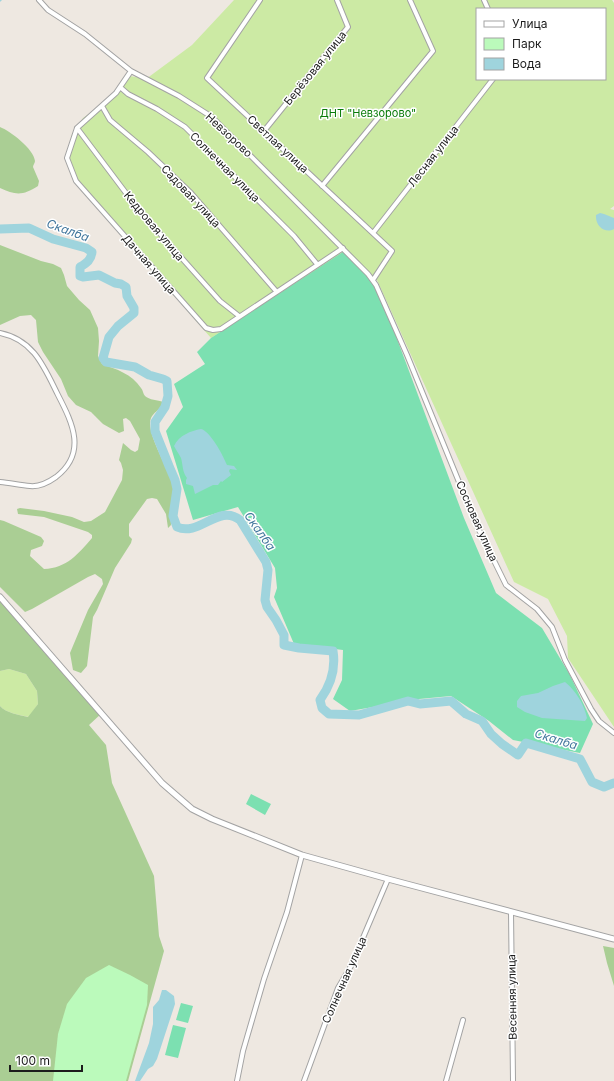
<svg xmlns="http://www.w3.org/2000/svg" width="614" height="1081" viewBox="0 0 614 1081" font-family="Inter,sans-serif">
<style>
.grass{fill:#cceaa4;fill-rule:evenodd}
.forest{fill:#aace94}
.park{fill:#bbfabb}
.pitch{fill:#7ce0b1}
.water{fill:#9fd4dd}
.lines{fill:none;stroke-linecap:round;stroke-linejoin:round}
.stream{stroke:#9fd4dd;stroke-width:1.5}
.river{stroke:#9fd4dd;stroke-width:9}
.minor-casing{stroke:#a3a3a3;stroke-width:6}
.tertiary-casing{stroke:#a3a3a3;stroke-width:7}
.minor{stroke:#fff;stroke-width:4}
.tertiary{stroke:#fff;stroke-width:5}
.labels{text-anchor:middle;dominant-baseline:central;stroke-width:3;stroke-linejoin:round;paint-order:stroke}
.street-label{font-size:11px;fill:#1c1c1c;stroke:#fff}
.park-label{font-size:11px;fill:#087b08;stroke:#fff}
.water-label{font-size:12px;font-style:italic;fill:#42779d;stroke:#fff}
</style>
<rect width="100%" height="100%" fill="#eee8e1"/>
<path class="grass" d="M 234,0 L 612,0 L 614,3 L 614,206 L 610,209 L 614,210 L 614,727 L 568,658 L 567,636 L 548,599 L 514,582 L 377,280 L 375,280 L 346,251 L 211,338 L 77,184 L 67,154 L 72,134 L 83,118 L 113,97 L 130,76 L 146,79 L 192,45 ZM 477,9 L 605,9 L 605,79 L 477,79 Z
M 9,669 L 26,674 L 37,691 L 38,704 L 29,717 C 20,715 6,713 0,706 L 0,671 Z"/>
<path class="forest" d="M 0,127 C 10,131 34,149 35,161 C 35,163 33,165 33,167 L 39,181 L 38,186 C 23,196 15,195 0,188 Z
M 0,245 L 41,261 L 53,264 L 61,268 L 64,275 L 67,286 L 79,300 L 90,310 L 98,328 L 99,341 L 98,356 L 102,364 C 116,369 132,374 141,388 C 143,390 143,394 145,396 C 149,400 158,400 163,402 L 163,405 C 160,409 153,413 151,418 C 145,431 168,469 173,482 C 175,490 172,496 171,504 C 170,511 171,518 171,525 L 168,528 L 166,514 L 157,499 L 152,498 L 147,499 L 129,524 L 129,536 L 132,539 L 131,543 L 115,568 L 97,610 L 93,617 L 87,666 L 81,673 L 73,670 L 70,653 L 88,610 L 103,584 L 102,579 L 95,574 L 88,577 L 32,609 L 25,612 L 0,587 L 0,520 L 4,521 L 41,537 L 44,541 L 42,546 L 31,550 L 30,556 L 44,569 C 67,568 78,554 92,538 L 92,535 L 88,532 L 44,517 L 18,514 L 17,509 L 20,508 L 44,511 L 72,517 L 84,522 L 91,521 L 105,512 L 122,480 L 123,470 L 121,463 L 119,460 L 123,443 L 131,450 L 135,452 L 138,450 L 140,439 L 130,421 L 126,418 L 123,419 L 124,431 L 119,433 L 103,424 L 91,412 L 76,405 L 68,396 L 61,379 L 43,352 L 38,342 L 36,320 L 31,315 L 20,316 L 0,325 Z
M 0,597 L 102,713 L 89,725 L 106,745 L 112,783 L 154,876 L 159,936 L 164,951 L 128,1081 L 0,1081 L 0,706 C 6,713 20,715 28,717 L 38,704 L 37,691 L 26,674 L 9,669 L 0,671 Z
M 603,946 L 614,948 L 614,986 L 607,963 Z"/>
<path class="park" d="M 109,965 L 130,975 L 148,985 L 147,1005 L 126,1081 L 53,1081 L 58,1034 L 67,1004 L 86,978 Z"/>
<path class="pitch" d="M 346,250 L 375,280 L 464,518 L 496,593 L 542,628 L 570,675 L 593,724 L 580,753 L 513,740 L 489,721 L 451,696 L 419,699 L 350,711 L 333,699 L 342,680 L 343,650 L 294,644 L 274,597 L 277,588 L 275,568 L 238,507 L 193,520 L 166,431 L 183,407 L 174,384 L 205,364 L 197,352 L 211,338 Z
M 251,794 L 271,804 L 265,815 L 246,804 Z
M 181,1003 L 193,1006 L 188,1023 L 176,1020 Z
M 173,1025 L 186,1028 L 178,1058 L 165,1055 Z"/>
<path class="water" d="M 600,213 C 606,214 608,216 614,218 L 614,229 C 605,234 595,226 596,215 Z
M 201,429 C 210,431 223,455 227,465 L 234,466 L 237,470 L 230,469 L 229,471 L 231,475 L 222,482 L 221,481 L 218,485 L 213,485 L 195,494 L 193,486 L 186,484 L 186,480 L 187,478 C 182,471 183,465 181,458 C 179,454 176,450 174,446 C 179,435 191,431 201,429 Z
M 565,682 C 576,691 584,704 587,718 L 585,721 L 542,718 L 525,712 L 517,707 L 517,701 L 521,696 L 538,693 L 553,686 Z
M 162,990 L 166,990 L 174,996 L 175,1004 L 157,1059 L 153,1066 L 148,1069 L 140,1081 L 135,1081 L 149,1043 L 153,1024 L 153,1007 L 159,1000 Z"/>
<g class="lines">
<path class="stream" d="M 0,1 L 1,0"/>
<path class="river" d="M 0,229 L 29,228 L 53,239 L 86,248 L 92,252 C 91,260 87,263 80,267 L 80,276 L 83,277 L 99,275 L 115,283 L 121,284 L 126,287 L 127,296 L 134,308 L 134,313 L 118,326 L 109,337 L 103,358 L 106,362 L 135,367 L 149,375 L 163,379 L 167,381 L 168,396 L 165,407 L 155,422 L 155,431 L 169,466 L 175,480 L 177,489 L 173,516 L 177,527 C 199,537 219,503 240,520 L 266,562 L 268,570 L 265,600 L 267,607 L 276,620 L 284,635 L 284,645 L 299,648 L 333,651 C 336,670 331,685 320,700 L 322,708 L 329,714 L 359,715 L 408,701 L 420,704 L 451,701 L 466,714 L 482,721 L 491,734 L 502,744 L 518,755 L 526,743 L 580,759 L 592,782 L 604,787 L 614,783"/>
<defs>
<path id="minor" d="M 39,0 L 48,10 L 85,34 L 131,71 L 179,96 L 212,117 L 368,274 L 376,285 L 407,355 L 477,526 L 506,585 L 537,609 L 552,627 L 565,660 L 591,709 L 599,721 L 614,733
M 260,0 L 207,78 L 392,251 L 373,280
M 484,0 L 488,9
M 131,71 L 116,93 L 77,128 L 67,158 L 76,181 L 206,328 L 213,330 L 221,329 L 343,248
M 120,87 L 128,94 L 157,109 L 185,127 L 294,236 L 317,264
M 102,106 L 110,120 L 148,152 L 191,193 L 276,291
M 77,128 L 138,209 L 220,301 L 239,316
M 264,131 L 348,27 L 337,0
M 322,186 L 433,51 L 410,0
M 373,233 L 493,79
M 0,333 C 34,340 44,367 58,395 C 73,424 87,453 56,477 C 49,482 39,487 30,486 C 20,485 10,483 0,482
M 511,912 L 513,1081
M 237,1081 L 243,1051 L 264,979 L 287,912 L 302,855
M 304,1081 L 338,988 L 351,966 L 388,879
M 446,1081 L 463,1020"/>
<path id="tertiary" d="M 0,597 L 162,783 L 192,809 L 212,819 L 302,855 L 388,879 L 614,939"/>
</defs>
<use href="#minor" class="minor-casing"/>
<use href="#tertiary" class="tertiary-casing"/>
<use href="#minor" class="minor"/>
<use href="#tertiary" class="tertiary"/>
</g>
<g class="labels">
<g class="street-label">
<text transform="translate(315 68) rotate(-51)">Берёзовая улица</text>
<text transform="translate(229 135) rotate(43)">Невзорово</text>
<text transform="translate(278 144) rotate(43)">Светлая улица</text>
<text transform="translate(433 156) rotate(-52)">Лесная улица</text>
<text transform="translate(225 167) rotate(45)">Солнечная улица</text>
<text transform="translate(191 196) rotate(47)">Садовая улица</text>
<text transform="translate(154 226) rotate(50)">Кедровая улица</text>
<text transform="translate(149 264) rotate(49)">Дачная улица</text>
<text transform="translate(477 521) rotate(66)">Сосновая улица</text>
<text transform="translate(344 980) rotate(-66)">Солнечная улица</text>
<text transform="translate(512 997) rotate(-91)">Весенняя улица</text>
</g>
<g class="park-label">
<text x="368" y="113">ДНТ "Невзорово"</text>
</g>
<g class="water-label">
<text transform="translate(68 230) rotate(20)">Скалба</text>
<text transform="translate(260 531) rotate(55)">Скалба</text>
<text transform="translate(556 739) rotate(17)">Скалба</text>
</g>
</g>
<rect x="476" y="8" width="130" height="72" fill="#ffffff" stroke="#a4a4a4"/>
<rect x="484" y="21" width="20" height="6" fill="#ffffff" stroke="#a4a4a4"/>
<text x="512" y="28" font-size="12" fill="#1c1c1c">Улица</text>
<rect x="484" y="38" width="20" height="12" fill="#bbfabb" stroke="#a4a4a4"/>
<text x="512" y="48" font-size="12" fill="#1c1c1c">Парк</text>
<rect x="484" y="58" width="20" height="12" fill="#9fd4dd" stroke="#a4a4a4"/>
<text x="512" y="68" font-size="12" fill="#1c1c1c">Вода</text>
<path d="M10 1065v6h72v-6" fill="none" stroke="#1c1c1c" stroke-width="2"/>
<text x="16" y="1065" font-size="12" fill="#1c1c1c" stroke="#ffffff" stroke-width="3" paint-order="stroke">100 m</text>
</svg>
